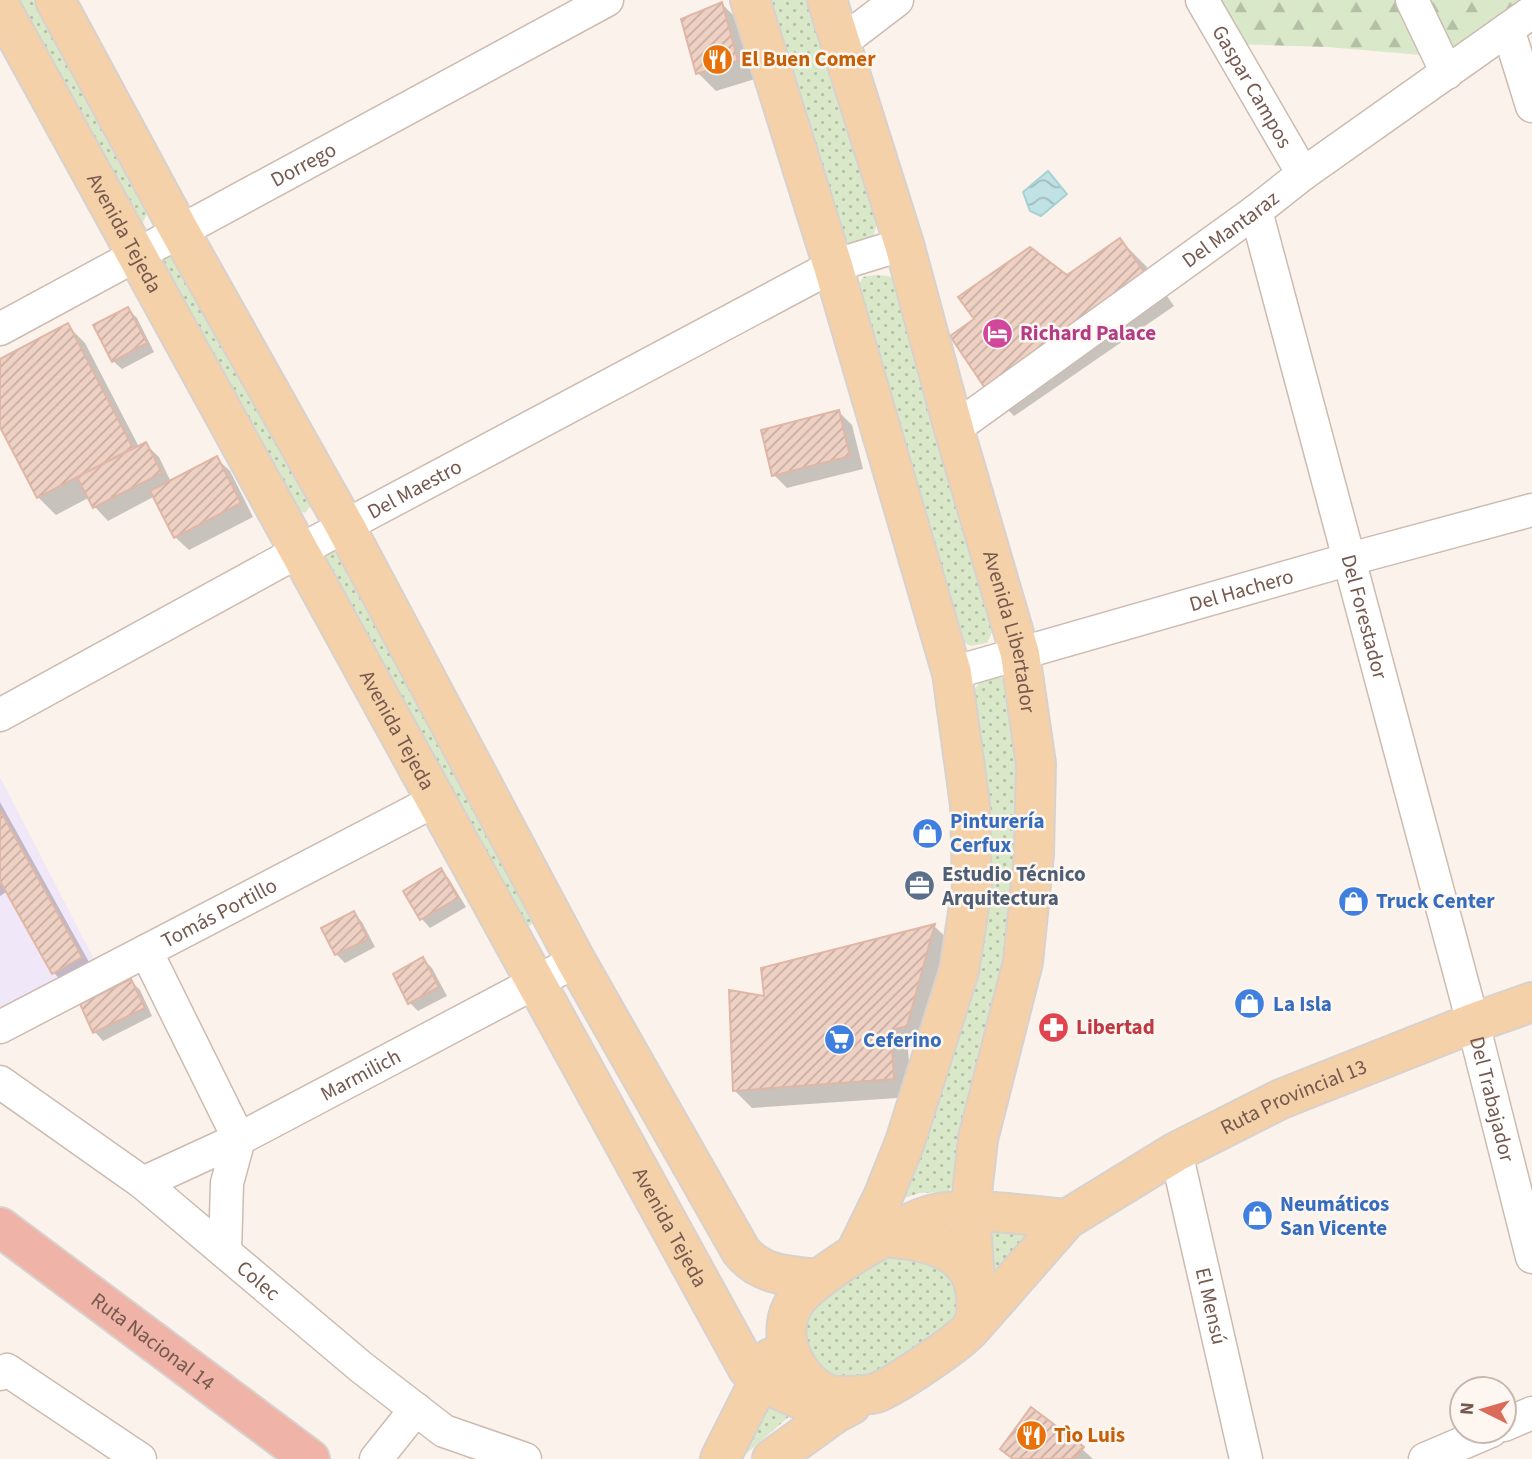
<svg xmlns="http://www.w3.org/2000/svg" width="1532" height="1459" viewBox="0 0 1532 1459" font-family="'Source Sans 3',sans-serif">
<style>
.education{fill:#f0e7f8}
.grass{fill:url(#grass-dots)}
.forest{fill:url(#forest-firs)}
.water{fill:url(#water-waves);stroke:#a7d2d5;stroke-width:2}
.shadow{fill:#0003}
.building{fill:url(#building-hatch);stroke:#e0b6a6;stroke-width:2}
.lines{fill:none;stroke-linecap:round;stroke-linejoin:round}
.minor-casing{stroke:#cdbbb1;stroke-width:35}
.major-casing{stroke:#d8d1ce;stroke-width:42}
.highway-casing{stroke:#d8d1ce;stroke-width:42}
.minor{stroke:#fff;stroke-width:32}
.major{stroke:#f4d1a9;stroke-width:38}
.highway{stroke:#f0b3a7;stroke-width:38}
.labels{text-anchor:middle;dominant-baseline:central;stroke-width:5;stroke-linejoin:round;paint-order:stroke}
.food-label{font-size:21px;font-weight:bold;fill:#c56008;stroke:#fef7f1;text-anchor:start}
.street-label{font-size:21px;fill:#75594f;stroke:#fef7f1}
.hotel-label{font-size:21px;font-weight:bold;fill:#b23c85;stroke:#fef7f1;text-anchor:start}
.shop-label{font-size:21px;font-weight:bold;fill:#366cbe;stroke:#fef7f1;text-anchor:start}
.service-label{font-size:21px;font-weight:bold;fill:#4e5e75;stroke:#fef7f1;text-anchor:start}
.health-label{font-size:21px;font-weight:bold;fill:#be3a42;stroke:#fef7f1;text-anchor:start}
</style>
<defs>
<pattern id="grass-dots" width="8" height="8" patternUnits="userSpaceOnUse" patternTransform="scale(1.75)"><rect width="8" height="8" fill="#d9e8c9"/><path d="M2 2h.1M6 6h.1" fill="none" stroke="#b5bfa6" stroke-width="1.8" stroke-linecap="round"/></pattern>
<pattern id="forest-firs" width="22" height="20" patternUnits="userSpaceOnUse" patternTransform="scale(1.75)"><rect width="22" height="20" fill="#d9e8c9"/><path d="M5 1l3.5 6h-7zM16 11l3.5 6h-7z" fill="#b5bfa6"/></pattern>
<pattern id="water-waves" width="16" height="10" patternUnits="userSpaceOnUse" patternTransform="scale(1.75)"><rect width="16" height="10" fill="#c0e2e4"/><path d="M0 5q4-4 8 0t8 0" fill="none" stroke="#a1babb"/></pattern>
<pattern id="building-hatch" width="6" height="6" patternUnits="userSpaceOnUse" patternTransform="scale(1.75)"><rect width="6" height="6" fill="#efd1c4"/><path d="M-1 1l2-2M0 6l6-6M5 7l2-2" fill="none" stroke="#c6ada2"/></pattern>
</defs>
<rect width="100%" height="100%" fill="#fbf3eb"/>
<path class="education" d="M 0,777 L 97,965 L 0,1018 Z"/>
<path class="grass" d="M 11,0 L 33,0 L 149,210 L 142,224 L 133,224 Z
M 761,0 L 812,0 L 877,223 L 872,242 L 853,245 L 840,240 Z
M 157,247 L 174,255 L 313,503 L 305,513 L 295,510 L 154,255 Z
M 874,275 L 889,276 L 899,284 L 998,619 L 987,643 L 971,646 L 959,640 L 857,288 L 863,277 Z
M 334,544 L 538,921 L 526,927 L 320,552 Z
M 998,676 L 1009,681 L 1013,695 L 1018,827 L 1009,922 L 1001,973 L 961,1174 L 948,1192 L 920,1193 L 898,1200 L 981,920 L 971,694 L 984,677 Z
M 988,1225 L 1032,1226 L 988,1289 Z
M 893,1252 L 944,1265 L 959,1287 L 955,1316 L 942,1338 L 864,1379 L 841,1381 L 815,1365 L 803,1344 L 806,1314 L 820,1295 Z
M 761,1397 L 792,1414 L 740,1459 Z"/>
<path class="forest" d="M 1209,0 L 1532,0 L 1456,58 L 1327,47 L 1235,44 Z"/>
<path class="water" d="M 1048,171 L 1067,194 L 1041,216 L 1030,211 L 1023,192 Z"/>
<path class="shadow" d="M 722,4 L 740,22 L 755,79 L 716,91 L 698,73 Z
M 1120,240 L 1146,266 L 1174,306 L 1014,416 L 988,390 L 1067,277 Z
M 128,309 L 137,318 L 154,352 L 122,369 L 113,361 Z
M 67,325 L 85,343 L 139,447 L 145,444 L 159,457 L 171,482 L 216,458 L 230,471 L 253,517 L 189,550 L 175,537 L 155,496 L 108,521 L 95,507 L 90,497 L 56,515 L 38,497 L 0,423 L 0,361 Z
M 839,412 L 852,425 L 863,469 L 787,488 L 774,475 Z
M 0,802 L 94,971 L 67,986 L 54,973 L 8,891 L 0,896 Z
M 441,870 L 449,879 L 466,907 L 430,928 L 422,919 L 405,891 Z
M 354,913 L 362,922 L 375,947 L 345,963 L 336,954 L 324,929 Z
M 934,926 L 952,943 L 924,1044 L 908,1048 L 911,1097 L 752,1108 L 734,1090 Z
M 423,959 L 432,968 L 447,996 L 418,1011 L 410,1003 Z
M 131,981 L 140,990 L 152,1016 L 103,1041 L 95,1032 Z
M 1002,1449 L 1082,1449 L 1093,1459 L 1012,1459 Z"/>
<path class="building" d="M 722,2 L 738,61 L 696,74 L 681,19 Z
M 1120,238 L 1149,279 L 987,391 L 950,336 L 974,319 L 958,297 L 1030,247 L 1067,275 Z
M 128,307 L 147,343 L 112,362 L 93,325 Z
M 68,323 L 133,448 L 37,498 L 0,427 L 0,359 Z
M 839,410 L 850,456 L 772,476 L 761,430 Z
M 146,442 L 162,473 L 93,508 L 77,477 Z
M 217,456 L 241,503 L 174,538 L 150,491 Z
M 0,810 L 82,957 L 52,974 L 0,881 Z
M 441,868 L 458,898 L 420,920 L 403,891 Z
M 354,911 L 368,939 L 335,955 L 321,928 Z
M 935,924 L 907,1026 L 891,1030 L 894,1079 L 733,1091 L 729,990 L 764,996 L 761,968 Z
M 423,957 L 439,987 L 408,1004 L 393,974 Z
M 131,979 L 145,1008 L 93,1033 L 80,1004 Z
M 1031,1407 L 1084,1447 L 1075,1459 L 1013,1459 L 1000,1449 Z"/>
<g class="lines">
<defs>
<g id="minor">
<path id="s1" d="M 1202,0 L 1303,174"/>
<path d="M 1412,0 L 1447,73"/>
<path d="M 1508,29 L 1532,106"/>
<path d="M 842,42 L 897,0"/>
<path id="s2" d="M 1256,211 L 1473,1023 L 1532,1257"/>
<path id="s3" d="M 0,329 L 607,0"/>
<path id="s4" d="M 954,429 L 1256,211 L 1303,174 L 1532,12"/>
<path id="s5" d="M 952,673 L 1350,559 L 1532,510"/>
<path id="s6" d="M 0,715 L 345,526 L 833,266 L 904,244"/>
<path d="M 146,951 L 239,1139 L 227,1183 L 225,1252"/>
<path id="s7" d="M 0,1027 L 436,800"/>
<path id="s8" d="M 0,1082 L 143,1183 L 361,1367 L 444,1431 L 525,1459"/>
<path id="s9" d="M 1176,1152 L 1246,1459"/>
<path id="s10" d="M 143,1183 L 239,1139 L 576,961"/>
<path d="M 0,1374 L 7,1370 L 140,1459"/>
<path d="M 1504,1425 L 1532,1413"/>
<path d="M 376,1459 L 416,1409"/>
<path d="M 1425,1459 L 1491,1431"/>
</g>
<g id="major">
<path d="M 55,0 L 179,230 L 345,526 L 576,961 L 741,1251 C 761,1276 789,1276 819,1279"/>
<path d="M 750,0 L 833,266 L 952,673 L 970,805 L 972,887 L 959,971 L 905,1142 L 883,1197 L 856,1252"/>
<path id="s11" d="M 827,0 L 904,244 L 954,429 L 1020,654 L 1036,764 L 1034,854 L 1023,962 L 978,1139 L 970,1212 L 975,1280"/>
<path id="s12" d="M 0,6 L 748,1369 L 761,1382 L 834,1414"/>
<path d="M 884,1237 C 923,1240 972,1247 976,1296 C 977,1305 977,1320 972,1327 C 961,1342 894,1386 876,1393 C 866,1396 850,1396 839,1396 C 821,1396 806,1381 798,1368 C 786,1350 782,1327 792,1307 C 804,1284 860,1250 884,1237 Z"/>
<path d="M 884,1237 C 901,1228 920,1216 940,1213 C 974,1207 1031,1216 1067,1219"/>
<path id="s13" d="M 974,1325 L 1067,1219 L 1176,1152 L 1281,1099 L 1473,1023 L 1532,1002"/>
<path d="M 720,1459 L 771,1358"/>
<path d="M 772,1459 L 834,1414 L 851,1405"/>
</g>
<g id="highway">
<path id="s14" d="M 0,1227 L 310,1459"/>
</g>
</defs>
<use href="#minor" class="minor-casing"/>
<use href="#major" class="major-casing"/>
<use href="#highway" class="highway-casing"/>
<use href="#minor" class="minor"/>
<use href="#major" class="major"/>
<use href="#highway" class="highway"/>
</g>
<defs>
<symbol id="restaurant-disc" viewBox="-11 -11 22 22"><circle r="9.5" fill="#e8710a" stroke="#fef7f1"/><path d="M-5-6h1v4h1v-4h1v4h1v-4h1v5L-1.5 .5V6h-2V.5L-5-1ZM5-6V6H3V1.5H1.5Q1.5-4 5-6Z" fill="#fff"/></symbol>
<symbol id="hotel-disc" viewBox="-11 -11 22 22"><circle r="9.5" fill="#d1479c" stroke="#fef7f1"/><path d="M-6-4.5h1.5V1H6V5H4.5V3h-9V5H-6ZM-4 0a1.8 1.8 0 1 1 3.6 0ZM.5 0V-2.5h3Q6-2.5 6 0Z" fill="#fff"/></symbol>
<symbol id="shop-disc" viewBox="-11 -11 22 22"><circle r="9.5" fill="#3f7fe0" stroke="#fef7f1"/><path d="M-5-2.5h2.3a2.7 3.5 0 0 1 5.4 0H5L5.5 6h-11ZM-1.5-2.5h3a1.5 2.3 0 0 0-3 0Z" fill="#fff"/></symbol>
<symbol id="office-disc" viewBox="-11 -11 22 22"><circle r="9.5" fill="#5c6f8a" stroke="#fef7f1"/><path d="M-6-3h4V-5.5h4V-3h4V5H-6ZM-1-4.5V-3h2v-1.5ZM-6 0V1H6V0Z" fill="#fff"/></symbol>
<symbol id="pharmacy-disc" viewBox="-11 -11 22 22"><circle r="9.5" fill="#e0444e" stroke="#fef7f1"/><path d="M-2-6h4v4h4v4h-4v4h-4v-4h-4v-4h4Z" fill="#fff"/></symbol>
<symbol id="supermarket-disc" viewBox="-11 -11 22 22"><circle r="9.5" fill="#3f7fe0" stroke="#fef7f1"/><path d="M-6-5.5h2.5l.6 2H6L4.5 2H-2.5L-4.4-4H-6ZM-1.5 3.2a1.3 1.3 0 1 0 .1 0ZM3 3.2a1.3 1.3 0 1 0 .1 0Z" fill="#fff"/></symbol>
</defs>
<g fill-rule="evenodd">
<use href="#restaurant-disc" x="700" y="42" width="35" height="35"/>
<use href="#hotel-disc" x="980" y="316" width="35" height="35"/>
<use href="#shop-disc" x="910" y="816" width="35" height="35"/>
<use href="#office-disc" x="902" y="868" width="35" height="35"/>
<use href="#shop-disc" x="1336" y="884" width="35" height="35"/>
<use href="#shop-disc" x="1232" y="986" width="35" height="35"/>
<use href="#pharmacy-disc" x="1036" y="1010" width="35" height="35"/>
<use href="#supermarket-disc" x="822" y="1022" width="35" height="35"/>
<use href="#shop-disc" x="1240" y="1198" width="35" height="35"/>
<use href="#restaurant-disc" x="1014" y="1418" width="35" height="35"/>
</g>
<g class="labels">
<g class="food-label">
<text x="741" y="59">El Buen Comer</text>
<text x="1054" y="1435">Tìo Luis</text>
</g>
<g class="street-label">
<text stroke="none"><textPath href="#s1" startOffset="100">Gaspar Campos</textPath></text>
<text stroke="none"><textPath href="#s3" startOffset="345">Dorrego</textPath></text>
<text stroke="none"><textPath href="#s4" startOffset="341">Del Mantaraz</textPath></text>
<text stroke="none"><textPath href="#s12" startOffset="259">Avenida Tejeda</textPath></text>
<text stroke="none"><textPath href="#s6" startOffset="472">Del Maestro</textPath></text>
<text stroke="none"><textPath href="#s5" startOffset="301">Del Hachero</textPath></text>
<text stroke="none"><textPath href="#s2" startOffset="420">Del Forestador</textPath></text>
<text stroke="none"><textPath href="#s11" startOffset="658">Avenida Libertador</textPath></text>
<text stroke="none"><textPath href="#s12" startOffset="826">Avenida Tejeda</textPath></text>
<text stroke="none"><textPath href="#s7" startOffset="247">Tomás Portillo</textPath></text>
<text stroke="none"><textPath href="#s10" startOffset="243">Marmilich</textPath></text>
<text stroke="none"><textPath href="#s13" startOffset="399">Ruta Provincial 13</textPath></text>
<text stroke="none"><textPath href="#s2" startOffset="919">Del Trabajador</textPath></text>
<text stroke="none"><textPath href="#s12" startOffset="1393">Avenida Tejeda</textPath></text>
<text stroke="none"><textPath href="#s8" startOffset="326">Colec</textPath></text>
<text stroke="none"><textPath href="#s9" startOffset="158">El Mensú</textPath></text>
<text stroke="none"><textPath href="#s14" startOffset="191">Ruta Nacional 14</textPath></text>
</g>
<g class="hotel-label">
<text x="1020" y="333">Richard Palace</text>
</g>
<g class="shop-label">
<text x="950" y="821">Pinturería<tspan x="950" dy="24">Cerfux</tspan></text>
<text x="1376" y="901">Truck Center</text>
<text x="1273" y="1004">La Isla</text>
<text x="863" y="1040">Ceferino</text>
<text x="1280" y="1204">Neumáticos<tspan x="1280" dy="24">San Vicente</tspan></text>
</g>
<g class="service-label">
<text x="942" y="874">Estudio Técnico<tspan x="942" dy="24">Arquitectura</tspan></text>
</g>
<g class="health-label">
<text x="1076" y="1027">Libertad</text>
</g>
</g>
<g transform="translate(1483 1410) rotate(275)"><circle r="33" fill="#fef7f1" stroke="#c7b8b0" stroke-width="2"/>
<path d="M0-5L12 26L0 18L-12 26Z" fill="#db6a5a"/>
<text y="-10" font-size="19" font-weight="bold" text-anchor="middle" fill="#75594f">N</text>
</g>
</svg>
